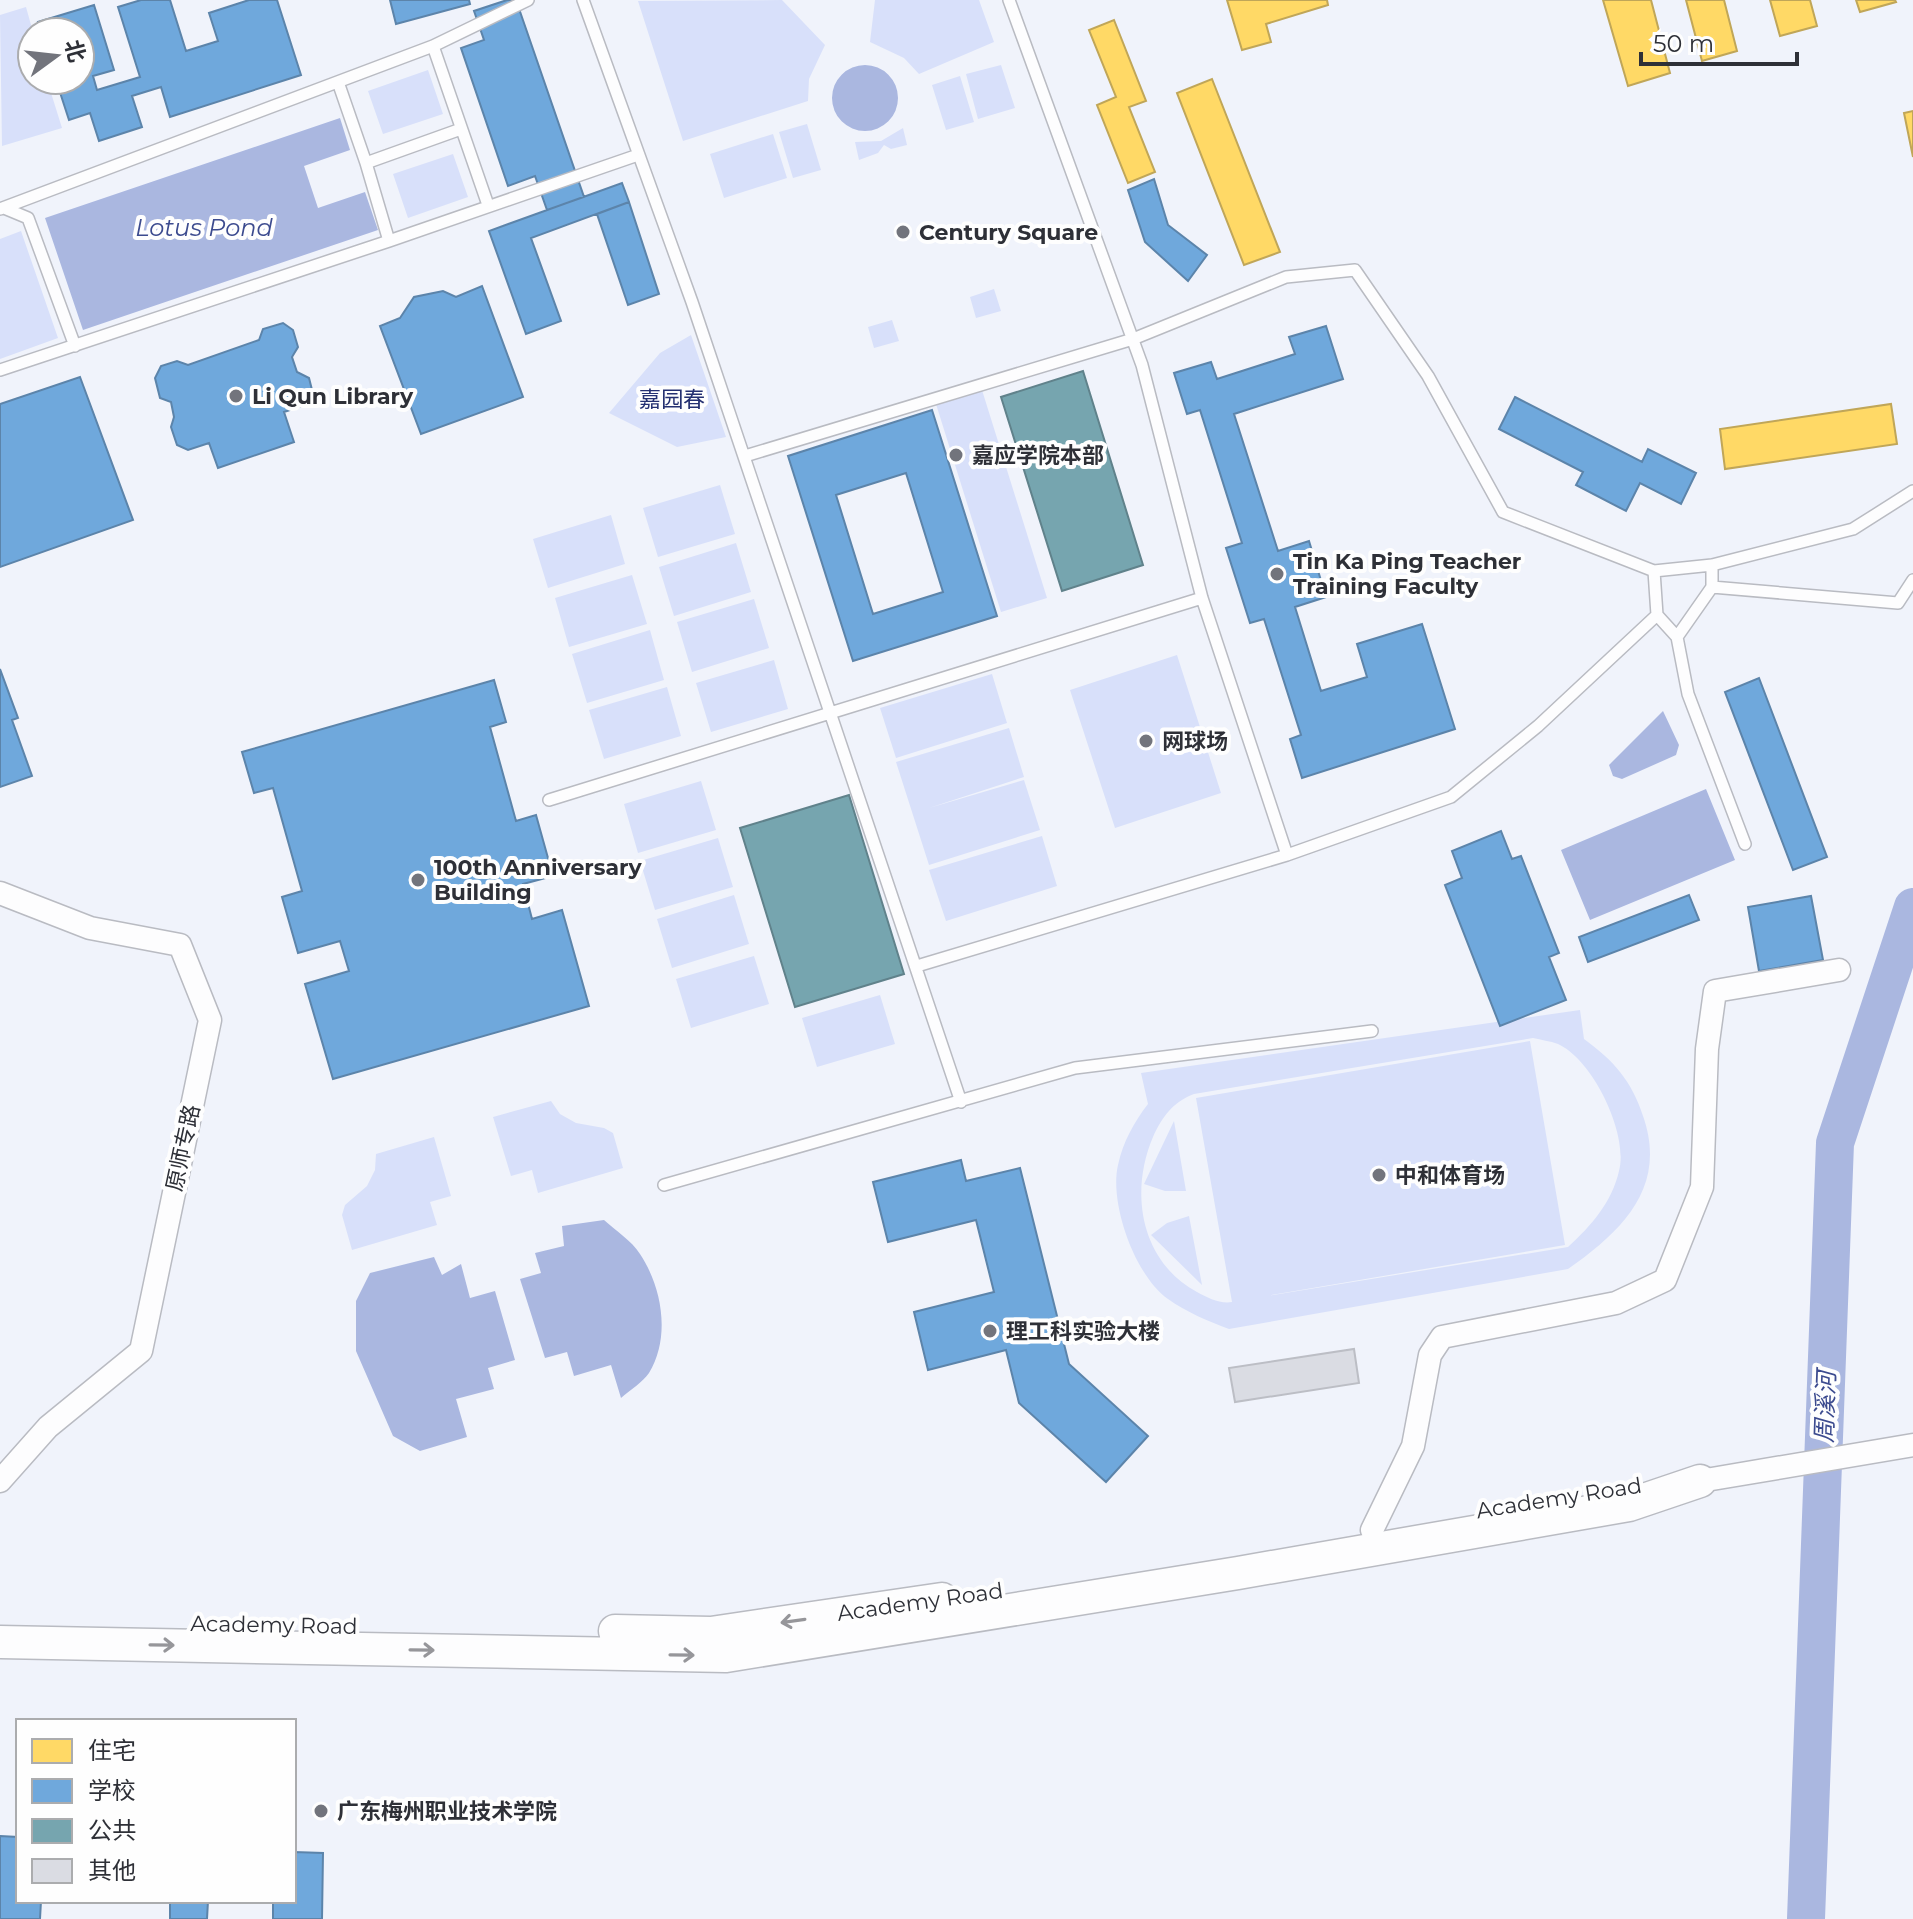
<svg xmlns="http://www.w3.org/2000/svg" width="1913" height="1919" viewBox="0 0 1913 1919" font-family="Montserrat,'Noto Sans SC',sans-serif">
<style>
.green{fill:#d8e0fa;fill-rule:evenodd}
.water{fill:#aab7e0}
.homes{fill:#ffd966;stroke:#c0a658;stroke-width:2}
.schools{fill:#6fa8dc;stroke:#5c84aa;stroke-width:2;fill-rule:evenodd}
.public{fill:#76a5af;stroke:#60828b;stroke-width:2}
.lines{fill:none;stroke-linecap:round;stroke-linejoin:round}
.river{stroke:#aab7e0;stroke-width:38}
.building{fill:#dadce3;stroke:#bcbec5;stroke-width:2}
.lane-casing{stroke:#b9bbc2;stroke-width:14}
.street-casing{stroke:#b9bbc2;stroke-width:25}
.secondary-casing{stroke:#b9bbc2;stroke-width:35}
.lane{stroke:#fdfdfe;stroke-width:11}
.street{stroke:#fdfdfe;stroke-width:22}
.secondary{stroke:#fdfdfe;stroke-width:32}
.oneway{stroke:#96969a}
.poi-dot{fill:#72747c;stroke:#fefefe;stroke-width:3}
.labels{text-anchor:middle;dominant-baseline:central;stroke-width:8;stroke-linejoin:round;paint-order:stroke}
.poi-label{font-size:22px;font-weight:bold;fill:#2e3037;stroke:#fefefe;text-anchor:start}
.park-label{font-size:22px;fill:#243071;stroke:#fefefe}
.street-label{font-size:22px;fill:#2e3037;stroke:#fefefe}
.water-label{font-size:24px;font-style:italic;fill:#3c4b8f;stroke:#fefefe}
</style>
<rect width="100%" height="100%" fill="#f0f3fb"/>
<path class="green" d="M 782,0 L 825,45 L 809,79 L 808,101 L 683,141 L 638,1 Z
M 875,0 L 979,0 L 994,42 L 919,74 L 904,58 L 870,42 Z
M 26,7 L 33,32 L 32,80 L 47,80 L 62,128 L 2,146 L 0,15 Z
M 1001,65 L 1015,108 L 978,119 L 966,74 Z
M 428,70 L 443,114 L 383,134 L 368,91 Z
M 960,76 L 974,122 L 946,130 L 932,85 Z
M 807,124 L 821,170 L 793,178 L 779,132 Z
M 903,128 L 907,145 L 891,149 L 884,145 L 878,153 L 859,160 L 855,142 L 881,141 Z
M 773,134 L 787,178 L 724,198 L 710,154 Z
M 453,154 L 468,197 L 408,218 L 393,174 Z
M 21,231 L 58,338 L 0,359 L 0,239 Z
M 994,289 L 1001,311 L 976,318 L 970,297 Z
M 892,320 L 899,341 L 874,348 L 868,327 Z
M 691,335 L 726,437 L 677,447 L 609,413 L 660,353 Z
M 982,390 L 1047,598 L 1001,612 L 936,404 Z
M 720,485 L 735,534 L 658,557 L 643,508 Z
M 611,515 L 625,564 L 548,588 L 533,539 Z
M 736,543 L 751,592 L 674,616 L 659,567 Z
M 632,575 L 647,624 L 569,647 L 555,598 Z
M 754,599 L 769,648 L 692,672 L 677,622 Z
M 650,630 L 664,680 L 587,703 L 572,654 Z
M 1177,655 L 1221,793 L 1115,828 L 1070,690 Z
M 774,660 L 788,709 L 711,732 L 696,683 Z
M 992,674 L 1007,723 L 896,758 L 880,708 Z
M 667,687 L 681,736 L 604,759 L 589,710 Z
M 1009,728 L 1024,777 L 929,808 L 1024,780 L 1040,830 L 929,865 L 896,762 Z
M 701,781 L 716,830 L 638,853 L 624,804 Z
M 1042,836 L 1057,886 L 946,921 L 929,870 Z
M 718,838 L 733,887 L 655,910 L 640,861 Z
M 734,895 L 749,944 L 672,968 L 657,919 Z
M 754,956 L 769,1004 L 691,1028 L 676,979 Z
M 880,995 L 895,1044 L 817,1067 L 802,1018 Z
M 1580,1010 L 1584,1039 C 1613,1060 1632,1081 1643,1116 C 1668,1187 1622,1231 1568,1269 L 1229,1329 C 1208,1321 1186,1312 1168,1299 C 1135,1276 1109,1203 1118,1165 C 1123,1142 1134,1122 1148,1104 L 1141,1073 ZM 1533,1038 C 1541,1040 1550,1041 1558,1044 C 1593,1060 1629,1134 1619,1171 C 1612,1202 1591,1226 1568,1247 L 1260,1297 L 1565,1245 L 1530,1041 L 1196,1098 L 1232,1302 C 1220,1304 1208,1298 1197,1292 C 1141,1262 1129,1193 1153,1137 C 1162,1117 1173,1102 1194,1094 Z
M 551,1101 L 560,1114 L 576,1123 L 604,1128 L 613,1133 L 623,1168 L 538,1193 L 532,1170 L 511,1176 L 493,1117 Z
M 1174,1121 L 1186,1191 L 1165,1191 L 1144,1184 Z
M 434,1137 L 451,1196 L 430,1202 L 437,1225 L 352,1250 L 342,1215 L 345,1205 L 367,1186 L 375,1170 L 376,1154 Z
M 1189,1216 L 1202,1285 L 1151,1235 L 1167,1223 Z"/>
<path class="water" d="M832 98a33 33 0 1 1 66 0a33 33 0 1 1-66 0Z
M 340,118 L 350,150 L 304,166 L 318,208 L 365,192 L 378,230 L 83,330 L 45,218 Z
M 1663,711 L 1679,745 L 1676,755 L 1622,779 L 1613,776 L 1609,765 Z
M 1706,789 L 1735,860 L 1590,920 L 1561,850 Z
M 604,1220 C 615,1230 632,1241 640,1254 C 662,1287 671,1337 649,1373 C 643,1382 630,1390 621,1398 L 611,1365 L 574,1376 L 567,1352 L 545,1358 L 520,1279 L 541,1273 L 535,1253 L 564,1246 L 562,1226 Z
M 434,1257 L 442,1275 L 461,1264 L 470,1298 L 495,1291 L 515,1360 L 488,1368 L 494,1389 L 456,1399 L 467,1437 L 420,1451 L 393,1436 L 356,1351 L 356,1301 L 370,1273 Z"/>
<path class="homes" d="M 1227,0 L 1327,0 L 1328,5 L 1266,24 L 1271,42 L 1242,50 Z
M 1603,0 L 1651,0 L 1670,73 L 1628,86 Z
M 1686,0 L 1724,0 L 1737,51 L 1702,61 Z
M 1770,0 L 1810,0 L 1817,26 L 1780,36 Z
M 1856,0 L 1895,0 L 1896,2 L 1860,12 Z
M 1114,20 L 1146,101 L 1129,107 L 1155,172 L 1128,183 L 1097,105 L 1116,97 L 1089,30 Z
M 1212,79 L 1280,252 L 1244,265 L 1177,93 Z
M 1913,111 L 1913,157 L 1904,113 Z
M 1891,404 L 1897,444 L 1725,469 L 1720,429 Z"/>
<path class="schools" d="M 141,0 L 170,0 L 186,51 L 218,41 L 209,13 L 249,0 L 277,0 L 301,75 L 170,117 L 161,87 L 132,96 L 142,127 L 99,141 L 90,113 L 69,120 L 56,80 L 80,80 L 80,32 L 41,32 L 38,22 L 94,5 L 114,70 L 93,76 L 97,90 L 140,77 L 118,7 Z
M 390,0 L 469,0 L 470,4 L 396,24 Z
M 507,0 L 516,0 L 584,197 L 547,210 L 535,176 L 508,186 L 461,48 L 484,40 L 474,11 Z
M 1154,179 L 1168,225 L 1207,255 L 1188,281 L 1145,242 L 1128,190 Z
M 622,183 L 629,202 L 531,238 L 561,321 L 526,334 L 489,231 Z
M 629,202 L 659,294 L 628,305 L 597,214 Z
M 482,286 L 523,397 L 421,434 L 380,326 L 400,318 L 414,297 L 443,291 L 456,297 Z
M 283,323 L 293,330 L 298,347 L 292,357 L 297,372 L 309,378 L 313,394 L 308,404 L 284,412 L 294,442 L 218,468 L 209,443 L 188,450 L 177,445 L 171,427 L 174,417 L 171,402 L 160,398 L 155,378 L 161,366 L 177,361 L 188,365 L 259,340 L 263,329 Z
M 1326,326 L 1343,379 L 1234,414 L 1278,551 L 1309,541 L 1326,597 L 1295,607 L 1321,691 L 1367,677 L 1357,644 L 1422,624 L 1455,729 L 1302,778 L 1290,739 L 1301,735 L 1264,619 L 1250,623 L 1226,548 L 1242,543 L 1200,410 L 1187,414 L 1174,373 L 1211,362 L 1217,379 L 1295,354 L 1289,337 Z
M 80,377 L 133,520 L 0,567 L 0,404 Z
M 1515,397 L 1642,462 L 1648,449 L 1696,473 L 1681,504 L 1640,483 L 1626,511 L 1576,485 L 1583,472 L 1499,429 Z
M 932,410 L 997,616 L 853,661 L 788,456 ZM 906,473 L 943,592 L 873,614 L 836,495 Z
M 0,669 L 18,718 L 12,720 L 32,776 L 0,787 Z
M 1759,678 L 1827,857 L 1793,870 L 1725,692 Z
M 494,680 L 506,722 L 490,727 L 516,821 L 536,815 L 553,876 L 523,884 L 532,919 L 562,910 L 589,1006 L 333,1079 L 305,984 L 349,971 L 340,941 L 298,953 L 282,897 L 302,891 L 273,788 L 254,793 L 242,752 Z
M 1501,831 L 1512,859 L 1521,856 L 1559,953 L 1549,957 L 1566,1000 L 1500,1026 L 1445,885 L 1462,878 L 1452,851 Z
M 1689,895 L 1699,920 L 1588,962 L 1579,937 Z
M 1811,896 L 1823,960 L 1759,971 L 1748,907 Z
M 961,1160 L 966,1181 L 1020,1168 L 1069,1364 L 1148,1436 L 1106,1482 L 1019,1403 L 1006,1350 L 928,1370 L 914,1312 L 994,1292 L 976,1220 L 888,1242 L 873,1182 Z
M 0,1836 L 18,1837 L 18,1901 L 41,1901 L 40,1919 L 0,1919 Z
M 294,1852 L 323,1853 L 322,1919 L 273,1919 L 273,1901 L 294,1901 Z
M 170,1901 L 208,1901 L 207,1919 L 170,1919 Z"/>
<path class="public" d="M 1083,371 L 1143,565 L 1062,591 L 1001,397 Z
M 849,795 L 904,974 L 795,1007 L 740,828 Z"/>
<g class="lines">
<path class="river" d="M 1806,1919 L 1835,1143 L 1913,907"/>
</g>
<path class="building" d="M 1354,1349 L 1359,1383 L 1235,1402 L 1229,1368 Z"/>
<g class="lines">
<defs>
<path id="lane" d="M 583,0 L 692,302 L 961,1102
M 433,46 L 488,205
M 338,82 L 366,163 L 389,241
M 366,163 L 461,129
M 4,208 L 28,218 L 75,346
M 0,209 L 433,46 L 528,0
M 0,370 L 389,241 L 638,155
M 745,456 L 1133,339 L 1286,277 L 1355,270 L 1428,376 L 1503,512 L 1654,571
M 1712,565 L 1712,587 L 1677,637 L 1657,615 L 1654,571 L 1712,565 L 1853,529 L 1913,491
M 1712,587 L 1898,603 L 1913,580
M 1677,637 L 1688,694 L 1745,844
M 549,800 L 1202,598
M 1287,855 L 1451,797 L 1538,726 L 1657,615
M 917,966 L 1287,855 L 1202,598 L 1142,365 L 1009,0
M 664,1185 L 1075,1068 L 1372,1031"/>
<path id="street" d="M 0,893 L 90,928 L 180,945 L 210,1020 L 141,1351 L 48,1427 L 0,1481
M 1700,1481 L 1913,1445
M 1372,1530 L 1413,1446 L 1430,1355 L 1442,1337 L 1616,1303 L 1665,1280 L 1702,1187 L 1707,1049 L 1715,991 L 1839,970"/>
<path id="secondary" d="M 615,1631 L 711,1633 L 942,1599
M 0,1642 L 726,1656 L 1238,1573 L 1629,1505 L 1700,1481"/>
</defs>
<use href="#lane" class="lane-casing"/>
<use href="#street" class="street-casing"/>
<use href="#secondary" class="secondary-casing"/>
<use href="#lane" class="lane"/>
<use href="#street" class="street"/>
<use href="#secondary" class="secondary"/>
</g>
<defs><path id="oneway-shaft" d="M-6 0H5M1.5-3L5.5 0L1.5 3" fill="none" stroke-width="1.6" stroke-linecap="round" stroke-linejoin="round" transform="scale(2)"/></defs>
<g class="oneway">
<use href="#oneway-shaft" transform="translate(793 1621) rotate(172)"/>
<use href="#oneway-shaft" transform="translate(162 1645) rotate(1)"/>
<use href="#oneway-shaft" transform="translate(422 1650) rotate(1)"/>
<use href="#oneway-shaft" transform="translate(682 1655) rotate(1)"/>
</g>
<g class="poi-dot">
<circle cx="903" cy="232" r="8"/>
<circle cx="236" cy="396" r="8"/>
<circle cx="956" cy="455" r="8"/>
<circle cx="1277" cy="574" r="8"/>
<circle cx="1146" cy="741" r="8"/>
<circle cx="418" cy="880" r="8"/>
<circle cx="1379" cy="1175" r="8"/>
<circle cx="990" cy="1331" r="8"/>
<circle cx="321" cy="1811" r="8"/>
</g>
<g class="labels">
<g class="poi-label">
<text x="919" y="232">Century Square</text>
<text x="252" y="396">Li Qun Library</text>
<text x="972" y="455">嘉应学院本部</text>
<text x="1293" y="561">Tin Ka Ping Teacher<tspan x="1293" dy="25">Training Faculty</tspan></text>
<text x="1162" y="741">网球场</text>
<text x="434" y="867">100th Anniversary<tspan x="434" dy="25">Building</tspan></text>
<text x="1395" y="1175">中和体育场</text>
<text x="1006" y="1331">理工科实验大楼</text>
<text x="337" y="1811">广东梅州职业技术学院</text>
</g>
<g class="park-label">
<text x="672" y="399">嘉园春</text>
</g>
<g class="street-label">
<text transform="translate(183 1148) rotate(-78)">原师专路</text>
<text transform="translate(1559 1498) rotate(-9)">Academy Road</text>
<text transform="translate(920 1602) rotate(-8)">Academy Road</text>
<text transform="translate(274 1625) rotate(1)">Academy Road</text>
</g>
<g class="water-label">
<text x="204" y="227">Lotus Pond</text>
<text transform="translate(1825 1407) rotate(-88)">周溪河</text>
</g>
</g>
<rect x="16" y="1719" width="280" height="184" fill="#fefefe" stroke="#abacae" stroke-width="2"/>
<rect x="32" y="1739" width="40" height="24" fill="#ffd966" stroke="#abacae" stroke-width="2"/>
<text x="88" y="1759" font-size="24" fill="#2e3037">住宅</text>
<rect x="32" y="1779" width="40" height="24" fill="#6fa8dc" stroke="#abacae" stroke-width="2"/>
<text x="88" y="1799" font-size="24" fill="#2e3037">学校</text>
<rect x="32" y="1819" width="40" height="24" fill="#76a5af" stroke="#abacae" stroke-width="2"/>
<text x="88" y="1839" font-size="24" fill="#2e3037">公共</text>
<rect x="32" y="1859" width="40" height="24" fill="#dadce3" stroke="#abacae" stroke-width="2"/>
<text x="88" y="1879" font-size="24" fill="#2e3037">其他</text>
<g transform="translate(56 56) rotate(75)"><circle r="38" fill="#fefefe" stroke="#abacae" stroke-width="2"/>
<path d="M0-6L14 30L0 20L-14 30Z" fill="#72747c"/>
<text y="-12" font-size="22" font-weight="bold" text-anchor="middle" fill="#2e3037">北</text>
</g>
<path d="M1641 52v12h156v-12" fill="none" stroke="#2e3037" stroke-width="4"/>
<text x="1653" y="52" font-size="24" fill="#2e3037" stroke="#fefefe" stroke-width="6" paint-order="stroke">50 m</text>
</svg>
